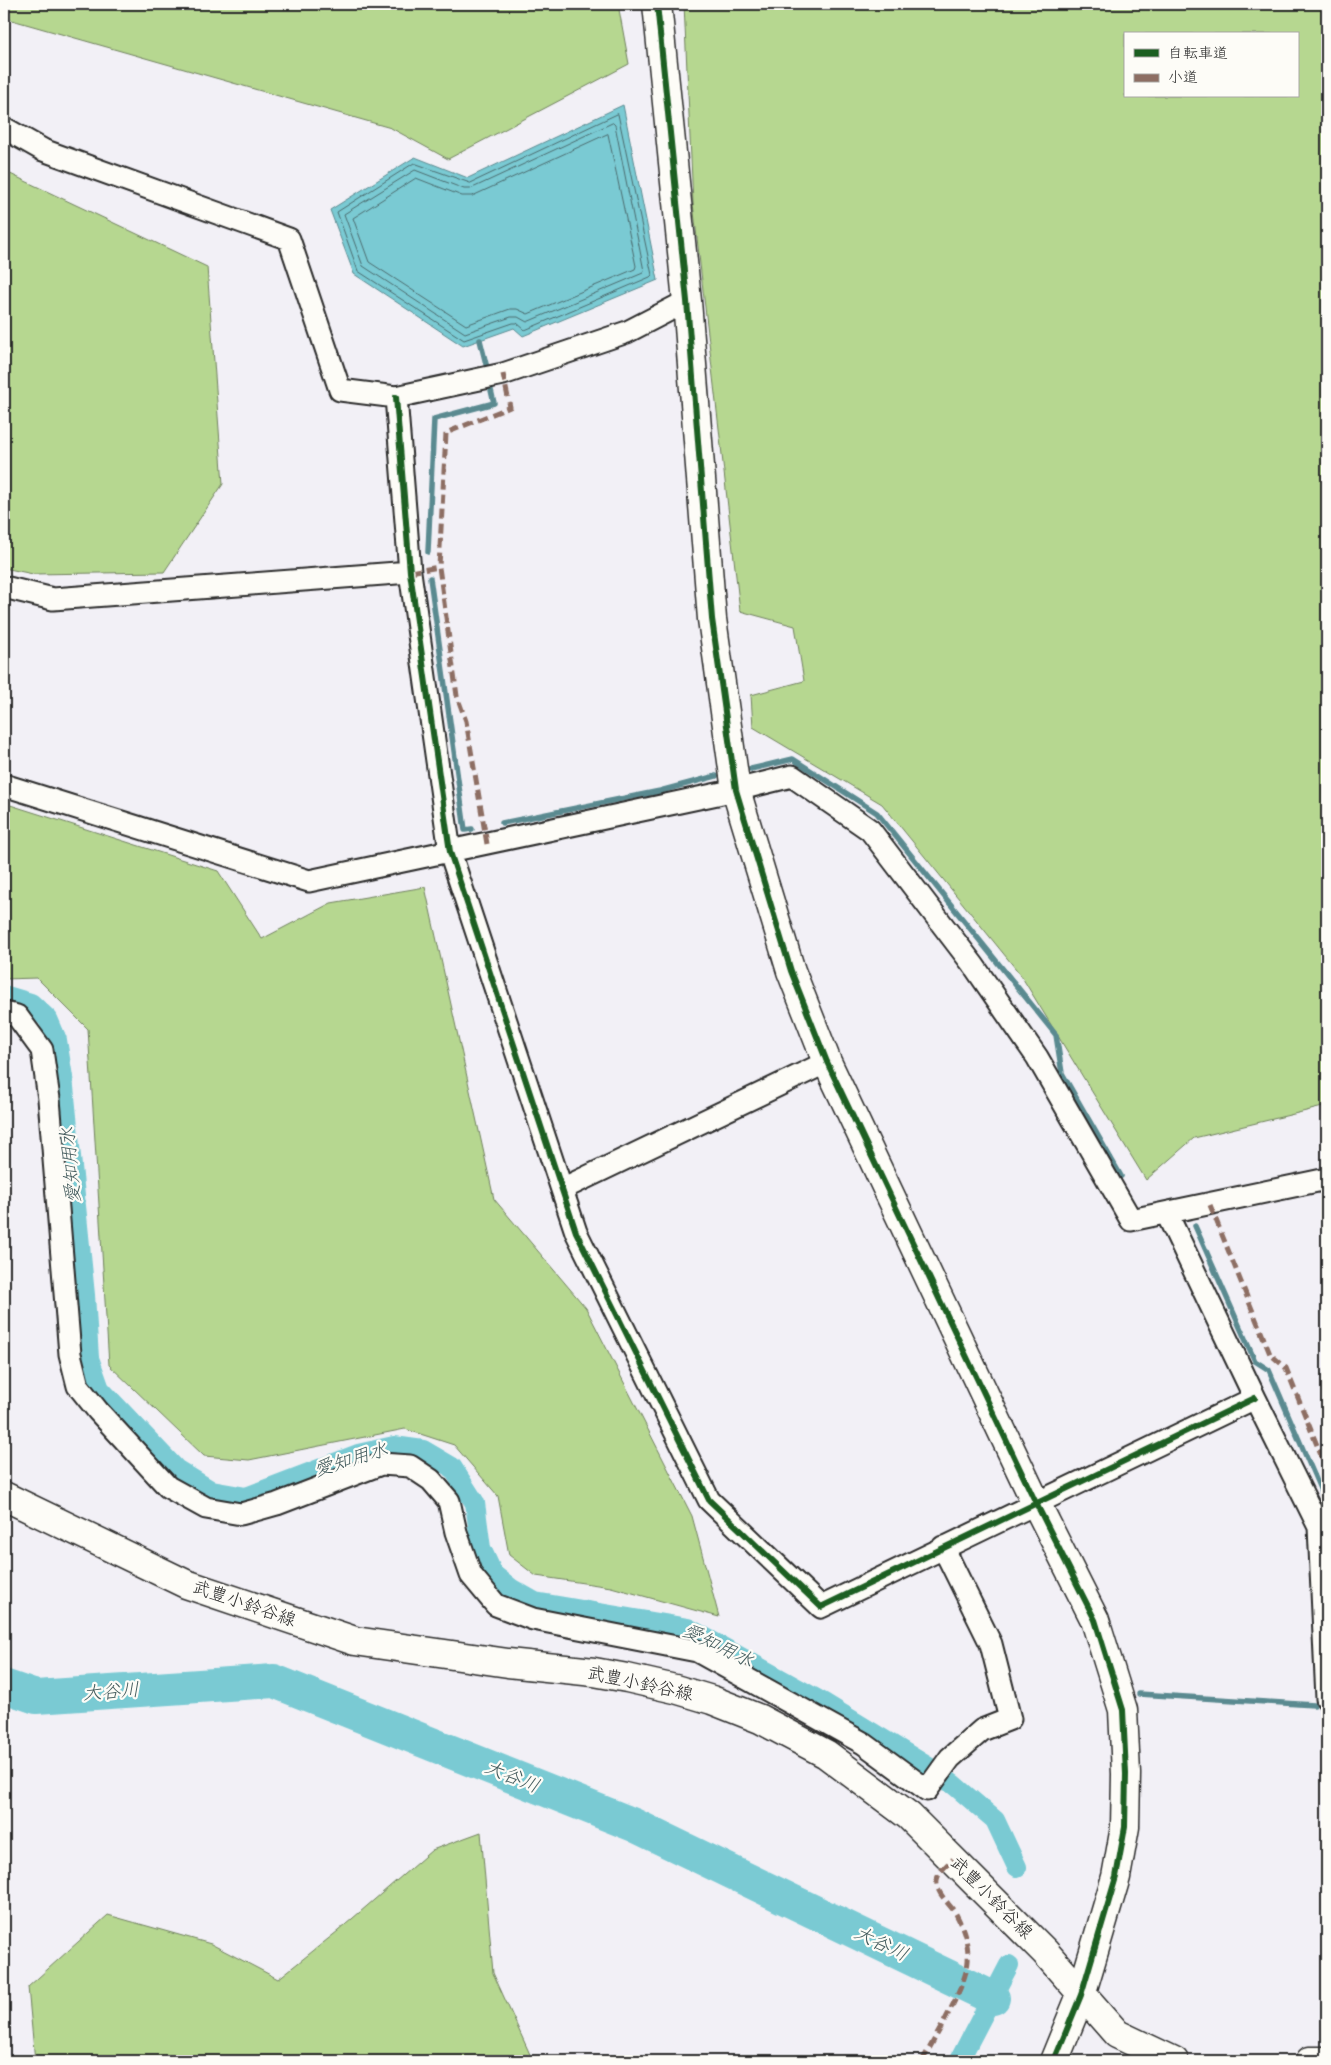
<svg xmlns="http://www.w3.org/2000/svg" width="1331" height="2065" viewBox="0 0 1331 2065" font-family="Mynerve,'Klee One',sans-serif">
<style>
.green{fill:#b6d790;stroke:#70815e;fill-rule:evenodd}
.water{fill:#7acad3;stroke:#5a8a90}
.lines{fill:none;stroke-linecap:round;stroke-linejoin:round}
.shore{stroke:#4b6b6e;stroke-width:1}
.stream{stroke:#5a8a90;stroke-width:5.5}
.canal{stroke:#7acad3;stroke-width:20}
.river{stroke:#7acad3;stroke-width:34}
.minor-casing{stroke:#2b2b2b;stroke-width:25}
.tertiary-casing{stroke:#2b2b2b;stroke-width:31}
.primary-casing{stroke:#2b2b2b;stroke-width:31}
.minor{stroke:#fdfcf7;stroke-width:21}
.tertiary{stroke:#fdfcf7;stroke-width:28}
.primary{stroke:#fdfcf7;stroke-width:28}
.quiet{stroke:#8d6e63;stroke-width:5;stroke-dasharray:10 5;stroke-linecap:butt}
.cycleway-casing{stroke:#fdfcf7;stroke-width:9}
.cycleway{stroke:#1b5e20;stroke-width:6}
.labels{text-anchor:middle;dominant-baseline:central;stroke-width:4.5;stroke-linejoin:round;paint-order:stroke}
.street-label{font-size:18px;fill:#2b2b2b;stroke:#fdfcf7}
.water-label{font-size:19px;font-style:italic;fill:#435b5d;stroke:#fdfcf7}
</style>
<rect width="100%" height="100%" fill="#f2f0f6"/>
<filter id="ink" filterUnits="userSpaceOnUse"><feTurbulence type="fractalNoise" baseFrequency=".02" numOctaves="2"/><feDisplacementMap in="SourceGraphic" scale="10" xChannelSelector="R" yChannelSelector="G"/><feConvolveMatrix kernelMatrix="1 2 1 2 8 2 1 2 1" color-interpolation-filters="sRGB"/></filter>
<g filter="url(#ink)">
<path class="green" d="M 4,4 L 618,4 L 629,64 L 448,159 L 391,128 L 5,18 Z
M 684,4 L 1327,4 L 1327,1106 L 1194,1138 L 1146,1180 L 1020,974 L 882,804 L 753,727 L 751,695 L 804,681 L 795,626 L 740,611 L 693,203 ZM 1125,34 L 1297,34 L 1297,96 L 1125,96 Z
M 4,171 L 207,267 L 223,484 L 164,572 L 33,574 L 4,568 Z
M 4,803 L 218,871 L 262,939 L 331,903 L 425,887 L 494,1199 L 586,1308 L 692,1516 L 719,1617 L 611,1587 L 536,1576 L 509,1555 L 498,1496 L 454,1445 L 405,1429 L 249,1460 L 204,1456 L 109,1365 L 88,1029 L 37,978 L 4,979 Z
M 481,1832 L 493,1973 L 533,2061 L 35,2061 L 28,1987 L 108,1915 L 211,1944 L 278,1979 L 338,1931 L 432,1850 Z"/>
<path class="water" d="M 623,105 L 658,280 L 523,336 L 514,328 L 463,346 L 354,274 L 330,210 L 415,157 L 468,178 Z"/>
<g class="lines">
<path class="shore" d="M 618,114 L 652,275 L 650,277 L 525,330 L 517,323 L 513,323 L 464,340 L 358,271 L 337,212 L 414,163 L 470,183 Z
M 613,123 L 615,125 L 644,271 L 643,273 L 527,322 L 518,317 L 511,317 L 465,333 L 363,266 L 344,214 L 415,170 L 464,189 L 470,189 Z
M 608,134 L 636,266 L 635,269 L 528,314 L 517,309 L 510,309 L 466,325 L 369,262 L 353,218 L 416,178 L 462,196 L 472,196 Z"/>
<path class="stream" d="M 480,340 L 487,368
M 428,552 L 434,419 L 494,403 L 490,386
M 430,578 L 465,830 L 472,829
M 751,769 L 793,759 L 877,813 L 1056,1035 L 1062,1073 L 1121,1176
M 502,823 L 660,791 L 716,776
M 1195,1226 L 1255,1361 L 1269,1370 L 1327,1505
M 1139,1694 L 1314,1705"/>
<path class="canal" d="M 4,995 L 31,1003 L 48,1019 L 57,1040 L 63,1077 L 85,1295 L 89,1358 L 100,1389 L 176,1469 L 212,1491 L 246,1497 L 358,1454 L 394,1446 L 423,1450 L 452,1467 L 475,1503 L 481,1548 L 493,1574 L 512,1589 L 535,1602 L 688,1628 L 824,1703 L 927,1766 L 954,1785 L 995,1820 L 1017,1867
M 959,2061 L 1009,1965"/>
<path class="river" d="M 4,1686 L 36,1697 L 274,1681 L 634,1825 L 993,1998"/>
<defs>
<path id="minor" d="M 4,128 L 43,150 L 289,239 L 340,390 L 396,397 L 503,374 L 627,332 L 687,301
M 396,397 L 410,572 L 450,852 L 576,1232 L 709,1500 L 821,1607 L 1255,1398
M 4,587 L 53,599 L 410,572
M 4,785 L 309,881 L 736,790 L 792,776 L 870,830 L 974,966 L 1037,1057 L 1131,1220 L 1327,1179
M 4,1013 L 17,1016 L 42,1050 L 49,1099 L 70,1354 L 78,1386 L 98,1411 L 168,1487 L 206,1508 L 241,1514 L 277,1504 L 381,1464 L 410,1466 L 431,1480 L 449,1501 L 456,1532 L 471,1575 L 496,1605 L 533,1619 L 697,1651 L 863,1743 L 927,1790 L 950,1758 L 982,1730 L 1010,1719 L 991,1644 L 943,1547
M 562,1189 L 827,1062
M 1167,1214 L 1255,1398 L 1319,1527 L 1327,1699"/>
<path id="tertiary" d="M 657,4 L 687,301 L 712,619 L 736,790 L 742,810 L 791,971 L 827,1062 L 1036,1503 L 1095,1620 L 1123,1710 L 1126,1774 L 1125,1827 L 1116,1877 L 1081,1995 L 1054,2061"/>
<path id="primary" d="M 4,1496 L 186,1584 L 355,1641 L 508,1663 L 594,1672 L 627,1678 L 675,1689 L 712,1700 L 760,1719 L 826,1754 L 909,1816 L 1045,1952 L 1117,2034 L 1174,2061
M 1310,2061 L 1327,2061"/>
</defs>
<use href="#minor" class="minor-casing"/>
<use href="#tertiary" class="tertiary-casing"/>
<use href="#primary" class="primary-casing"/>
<use href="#minor" class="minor"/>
<use href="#tertiary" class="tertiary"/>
<use href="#primary" class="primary"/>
<path class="quiet" d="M 410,572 L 439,567
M 487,844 L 466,721 L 457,696 L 439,567 L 446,433 L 510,407 L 503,374
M 1210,1205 L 1270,1354 L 1286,1368 L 1327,1470
M 922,2061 C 935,2038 966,1987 968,1961 C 969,1946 964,1929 957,1916 C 952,1905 935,1894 937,1880 C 938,1872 947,1865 953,1859"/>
<defs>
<path id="cycleway" d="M 657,4 L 687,301 L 712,619 L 736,790 L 742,810 L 791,971 L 827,1062 L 1036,1503 L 1095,1620 L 1123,1710 L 1126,1774 L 1125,1827 L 1116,1877 L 1081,1995 L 1054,2061
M 396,397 L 410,572 L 450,852 L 576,1232 L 709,1500 L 821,1607 L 1255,1398"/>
</defs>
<use href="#cycleway" class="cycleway-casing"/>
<use href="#cycleway" class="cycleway"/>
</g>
</g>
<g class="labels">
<g class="street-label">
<text transform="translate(244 1604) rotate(19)">武豊小鈴谷線</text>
<text transform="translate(640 1684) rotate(12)">武豊小鈴谷線</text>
<text transform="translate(991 1898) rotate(45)">武豊小鈴谷線</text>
</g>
<g class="water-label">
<text transform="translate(71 1165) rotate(-95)">愛知用水</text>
<text transform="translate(351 1460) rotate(-17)">愛知用水</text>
<text transform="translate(718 1646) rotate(26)">愛知用水</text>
<text transform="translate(111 1692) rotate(-4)">大谷川</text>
<text transform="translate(512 1777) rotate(22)">大谷川</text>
<text transform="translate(881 1944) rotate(26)">大谷川</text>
</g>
</g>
<rect width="1331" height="2065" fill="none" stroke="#fdfcf7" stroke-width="20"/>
<rect x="10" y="10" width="1311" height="2045" fill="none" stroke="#2b2b2b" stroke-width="2" filter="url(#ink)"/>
<rect x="1124" y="32" width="175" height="65" fill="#fdfcf7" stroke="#a9a8a5"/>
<rect x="1134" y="49" width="25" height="8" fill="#1b5e20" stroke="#a9a8a5"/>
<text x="1168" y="58" font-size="15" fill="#2b2b2b">自転車道</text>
<rect x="1134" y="74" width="25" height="8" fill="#8d6e63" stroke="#a9a8a5"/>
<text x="1168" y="82" font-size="15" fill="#2b2b2b">小道</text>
</svg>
